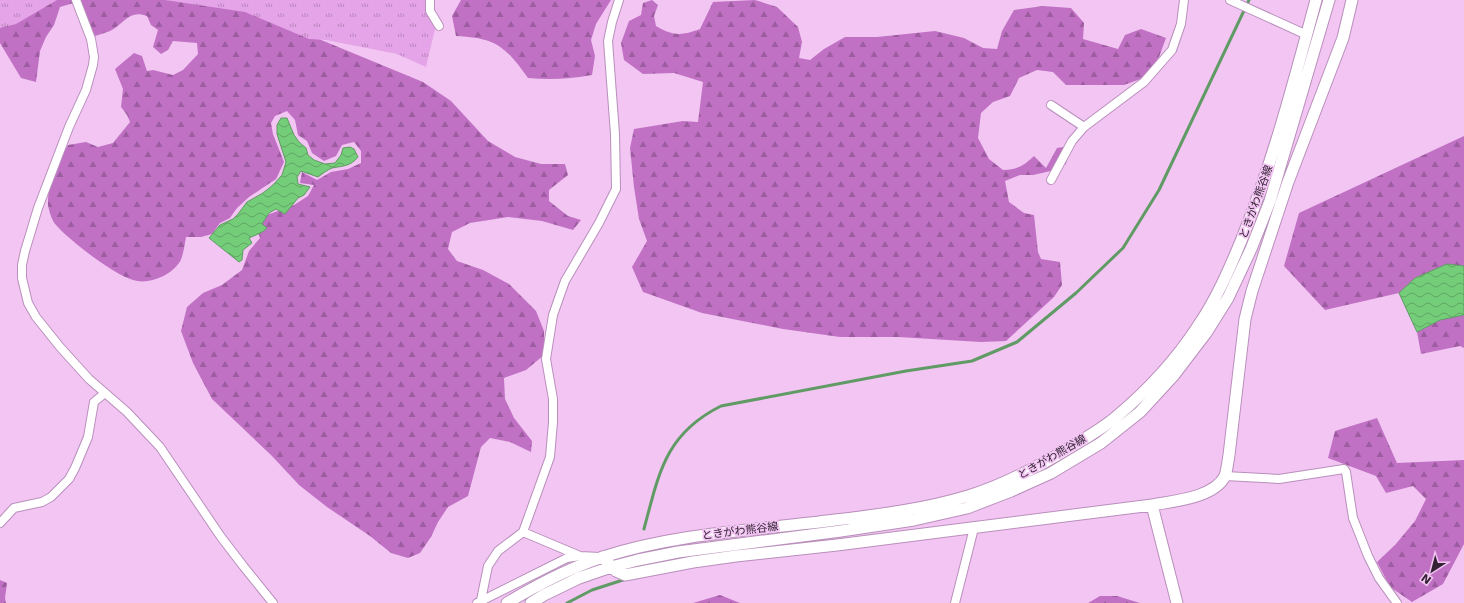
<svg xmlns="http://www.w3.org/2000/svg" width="1464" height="603" viewBox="0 0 1464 603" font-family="'DejaVu Sans','Noto Sans JP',sans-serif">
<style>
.forest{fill:url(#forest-firs)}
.park{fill:url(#park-tufts)}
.water{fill:url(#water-waves);stroke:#609a64}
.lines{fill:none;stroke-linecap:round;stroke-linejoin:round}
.stream{stroke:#609a64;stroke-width:3}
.street-casing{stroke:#b98fbb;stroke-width:10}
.secondary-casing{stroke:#b98fbb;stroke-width:13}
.street{stroke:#fff;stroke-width:8}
.secondary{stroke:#fff;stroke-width:11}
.labels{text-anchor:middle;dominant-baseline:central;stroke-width:3.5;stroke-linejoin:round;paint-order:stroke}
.street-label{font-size:11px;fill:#332234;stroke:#f2c5f3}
</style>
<defs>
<pattern id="forest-firs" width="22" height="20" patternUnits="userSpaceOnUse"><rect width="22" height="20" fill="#c071c4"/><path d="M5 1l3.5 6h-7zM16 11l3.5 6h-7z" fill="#9d5ca0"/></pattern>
<pattern id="park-tufts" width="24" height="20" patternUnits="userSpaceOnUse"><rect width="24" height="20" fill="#e5a4e8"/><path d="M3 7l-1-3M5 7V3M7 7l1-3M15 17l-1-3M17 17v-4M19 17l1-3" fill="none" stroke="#ba85bd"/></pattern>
<pattern id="water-waves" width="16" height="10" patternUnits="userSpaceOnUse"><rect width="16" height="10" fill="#74cd78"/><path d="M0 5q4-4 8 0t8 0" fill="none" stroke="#60a663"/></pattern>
</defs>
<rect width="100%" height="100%" fill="#f2c5f3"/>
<path class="forest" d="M 0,0 L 209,0 L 246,9 L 423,82 L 451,101 L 488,141 L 515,157 L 541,164 L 565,164 L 568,175 L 549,190 L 549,201 L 568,216 L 581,220 L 573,230 L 542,221 L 508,217 L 470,223 L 452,232 L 448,249 L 457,261 L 483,270 L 509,284 L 536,311 L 544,331 L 544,355 L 526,370 L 504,378 L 505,399 L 514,418 L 532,441 L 531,452 L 510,442 L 490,438 L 481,447 L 468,496 L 448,507 L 438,522 L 431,537 L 420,553 L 408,558 L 391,553 L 370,536 L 327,507 L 299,485 L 272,456 L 212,399 L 193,363 L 181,331 L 187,307 L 203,293 L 222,285 L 242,270 L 249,251 L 260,238 L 256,225 L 267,215 L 294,205 L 308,196 L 314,185 L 300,183 L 302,172 L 317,180 L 331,172 L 348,169 L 361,163 L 361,151 L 354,142 L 342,145 L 336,156 L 324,161 L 312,153 L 307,141 L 298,135 L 295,120 L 287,111 L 275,116 L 271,123 L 273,134 L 284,162 L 276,179 L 249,197 L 237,208 L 230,218 L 220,223 L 212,234 L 201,237 L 186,237 C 185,243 183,258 179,263 C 170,276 148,285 133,280 C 114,275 69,240 56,225 C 52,221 49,211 48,205 C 47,184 57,163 68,145 L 86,142 L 98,147 L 113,143 L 130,122 L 127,115 L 121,107 L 123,89 L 115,69 L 134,53 L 142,56 L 147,71 L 153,70 L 173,75 L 183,70 L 198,54 L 197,43 L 173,41 L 168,50 L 161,54 L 153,47 L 158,30 L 151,25 L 147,16 C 129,9 124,24 110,31 C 106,33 100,34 95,36 L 84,23 L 77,2 L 60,7 L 54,25 L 46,37 L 40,51 L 36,82 L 21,78 L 0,43 Z
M 461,0 L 611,0 L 596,24 L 591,40 L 595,56 L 592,75 C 570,79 550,80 528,78 C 505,46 496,38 456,36 L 452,16 Z
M 652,0 L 658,5 L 654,16 L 656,26 C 673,36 681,36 700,29 L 713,2 L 755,0 L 777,7 L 798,27 L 802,42 L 799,58 L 810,60 L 824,49 L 845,37 L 877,37 L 935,31 L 964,38 L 983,48 L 997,49 L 1002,31 L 1014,10 L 1043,6 L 1071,8 L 1084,23 L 1083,39 L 1118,49 L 1125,35 L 1141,29 L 1166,38 L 1159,57 L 1146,77 L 1124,85 L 1066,85 L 1053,72 L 1037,70 L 1019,78 L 1010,96 L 993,102 L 981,113 L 978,138 L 989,159 L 1003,170 C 1018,169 1022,167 1034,156 L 1046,168 L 1057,148 L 1070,146 L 1066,164 L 1055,170 L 1033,175 L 1020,175 L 1005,181 L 1009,202 L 1024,213 L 1034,215 L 1038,252 L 1041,259 L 1060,262 L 1062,285 L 1054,297 L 1006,341 L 981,342 L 898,337 L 840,337 L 783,329 L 702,313 L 643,292 L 632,267 L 647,241 L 639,219 L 634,187 L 630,148 L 634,129 L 683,121 L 698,122 L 703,82 L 674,73 L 643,74 L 624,60 L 621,43 L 629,21 L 641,15 L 643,3 Z
M 1464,136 L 1464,266 L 1447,264 L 1415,278 L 1399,293 L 1325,310 L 1284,266 L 1299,213 Z
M 1464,315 L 1464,348 L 1460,346 L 1421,354 L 1417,332 L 1440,320 Z
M 1377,418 L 1397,463 L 1464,460 L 1464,544 L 1443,584 L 1412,602 L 1390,587 L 1377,562 L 1395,545 L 1415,521 L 1426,499 L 1413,486 L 1386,493 L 1376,476 L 1328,458 L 1335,431 Z
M 0,580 L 7,583 L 5,598 L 6,603 L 0,603 Z
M 720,595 L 740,603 L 693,603 Z
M 1100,596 L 1117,596 L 1140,603 L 1088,603 Z"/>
<path class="park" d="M 0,0 L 57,0 L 16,24 L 0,28 Z
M 165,0 L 425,0 L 425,3 L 435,29 L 426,67 L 397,54 L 326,40 L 309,39 L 245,12 Z"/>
<path class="water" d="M 281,118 L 287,118 L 294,135 L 299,142 L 306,148 L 308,155 L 314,160 L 325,164 L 335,163 L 341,155 L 343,148 L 350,147 L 354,149 L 358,157 C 351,166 343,166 332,168 C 327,170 322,174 318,177 L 301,171 L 297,177 L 298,184 L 310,187 L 304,195 L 298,198 L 285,214 L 276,209 L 269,213 L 262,224 L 267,228 C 263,233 255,235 249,238 L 252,243 L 243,250 L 242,260 L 239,262 L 209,238 L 220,225 L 233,219 L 238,214 L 247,202 L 263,193 L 273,185 L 282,175 L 286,162 L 277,134 L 277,125 Z
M 1447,264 L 1464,266 L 1464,315 L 1440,320 L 1417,332 L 1399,293 L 1415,278 Z"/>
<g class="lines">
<path class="stream" d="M 644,529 C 659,473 665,434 721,406 L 906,371 L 972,361 L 1017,342 L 1076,293 L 1123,248 L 1159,190 L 1249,0
M 567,603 L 592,590 L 626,579"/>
<defs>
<path id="street" d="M 76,0 L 91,39 L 94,57 L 93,65 L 86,90 L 69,127 L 38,208 L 25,251 L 22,265 L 22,278 L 28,303 L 36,317 L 60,347 L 89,379 L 127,412 L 160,447 L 221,537 L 244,567 L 273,603
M 430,0 L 430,11 L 439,26
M 1230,0 L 1307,35
M 1051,105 L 1084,127
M 1051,180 L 1072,141 L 1084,127 L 1144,82 L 1172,50 L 1181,24 L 1184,0
M 1225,476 L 1279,479 L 1344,469 L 1346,472 L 1353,518 L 1368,556 L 1379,578 L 1397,603
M 0,523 L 14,508 L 42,502 L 51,497 L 69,479 L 75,468 L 88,437 L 94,402 L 105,393
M 580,556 L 523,532 L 550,457 L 553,422 L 553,399 L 546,359 L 553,315 L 565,281 L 599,223 L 616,189 L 615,134 L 608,41 L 612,22 L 619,0
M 481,600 L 488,566 L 498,551 L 523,532
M 477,603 L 567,558 L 580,556 L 600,557
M 955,603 L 974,528"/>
<path id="secondary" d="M 1152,505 L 1177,603
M 602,557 L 616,571 L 625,575 L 693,562 L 736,556 L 837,545 L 1152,505 C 1173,501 1214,498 1225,476 C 1227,470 1228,461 1229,455 L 1245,319 L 1252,291 L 1288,182 L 1343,38 L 1352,0
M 507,603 C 537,585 569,568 603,557 C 677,533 758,530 835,520 C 879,515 925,509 968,496 C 1004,485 1036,468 1069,448 C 1084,439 1102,429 1116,417 C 1147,391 1176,360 1198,326 C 1216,300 1229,270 1241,241 C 1273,163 1294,81 1316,0
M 531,603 L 544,595 L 579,578 L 611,567 L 638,560 L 678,552 L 841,531 L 914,520 L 967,508 L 1011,491 L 1051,473 L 1101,443 L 1140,412 L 1174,375 L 1206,333 L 1228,298 L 1251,249 L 1270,201 L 1329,0"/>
</defs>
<use href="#street" class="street-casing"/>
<use href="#secondary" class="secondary-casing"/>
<use href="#street" class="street"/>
<use href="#secondary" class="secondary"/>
</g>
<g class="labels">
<g class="street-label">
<text transform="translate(1256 202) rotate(-70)">ときがわ熊谷線</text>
<text transform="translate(1052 457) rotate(-30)">ときがわ熊谷線</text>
<text transform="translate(740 531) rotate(-7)">ときがわ熊谷線</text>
</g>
</g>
<g transform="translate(1432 571) rotate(216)" stroke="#f2c5f3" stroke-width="3" paint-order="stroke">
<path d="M0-3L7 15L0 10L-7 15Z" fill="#332234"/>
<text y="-6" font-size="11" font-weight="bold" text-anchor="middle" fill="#332234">N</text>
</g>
</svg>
